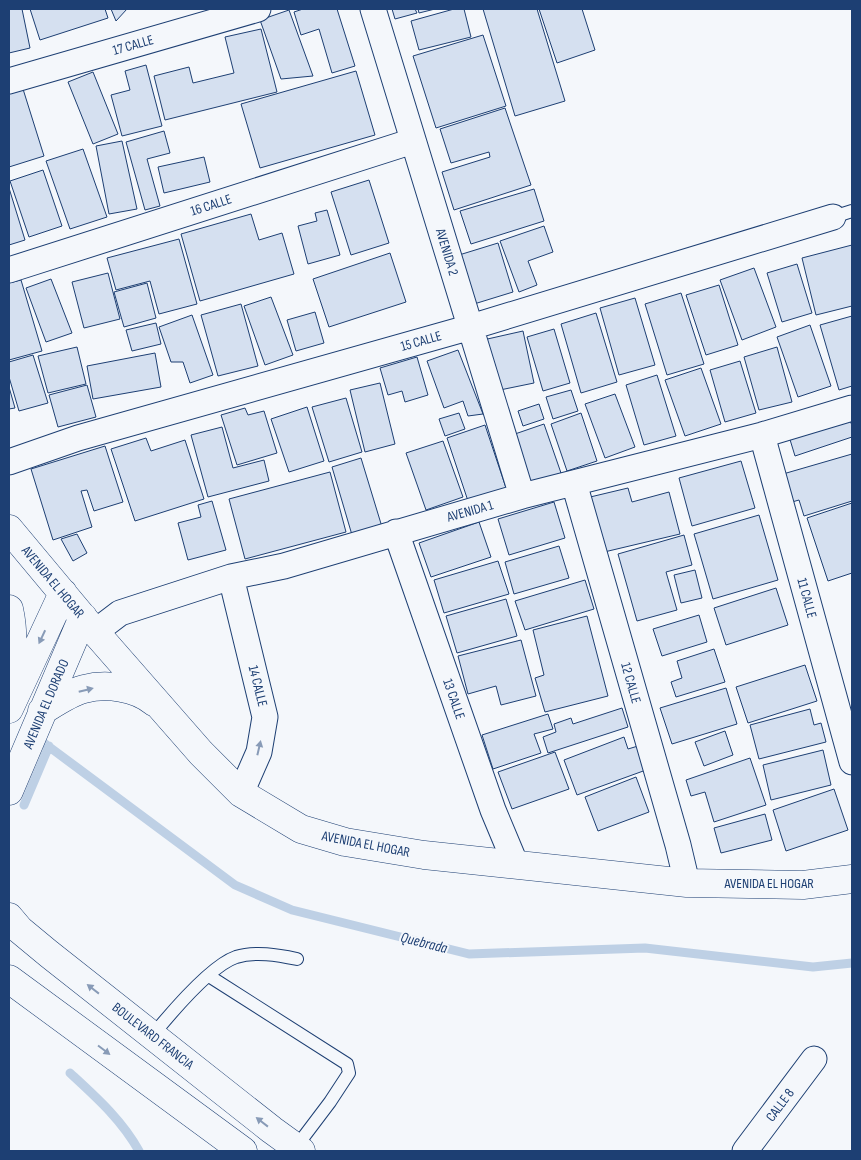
<svg xmlns="http://www.w3.org/2000/svg" width="861" height="1160" viewBox="0 0 861 1160" font-family="'Sofia Sans Condensed',sans-serif">
<style>
.lines{fill:none;stroke-linecap:round;stroke-linejoin:round}
.stream{stroke:#bed0e5;stroke-width:9}
.building{fill:#d5e0f0;stroke:#1d3f73}
.lane-casing{stroke:#1d3f73;stroke-width:14}
.street-casing{stroke:#1d3f73;stroke-width:27}
.secondary-casing{stroke:#1d3f73;stroke-width:29}
.lane{stroke:#f4f7fb;stroke-width:12}
.street{stroke:#f4f7fb;stroke-width:25}
.secondary{stroke:#f4f7fb;stroke-width:28}
.oneway{fill:#889bb7}
.labels{text-anchor:middle;dominant-baseline:central;stroke-width:4;stroke-linejoin:round;paint-order:stroke}
.street-label{font-size:14px;fill:#1d3f73;stroke:#f4f7fb}
.water-label{font-size:15px;font-style:italic;fill:#1d3f73;stroke:#f4f7fb}
</style>
<rect width="100%" height="100%" fill="#f4f7fb"/>
<g class="lines">
<path class="stream" d="M 44,743 L 235,885 L 292,910 L 469,954 L 645,948 L 813,967 L 852,963
M 24,805 L 49,746
M 70,1073 C 96,1097 122,1120 139,1151"/>
</g>
<path class="building" d="M 9,9 L 22,9 L 30,48 L 9,53 Z
M 30,9 L 105,9 L 108,18 L 40,40 Z
M 111,9 L 127,9 L 116,21 Z
M 303,9 L 337,9 L 355,66 L 332,73 L 319,29 L 301,35 L 294,12 Z
M 392,9 L 415,9 L 417,13 L 395,19 Z
M 418,9 L 435,9 L 419,13 Z
M 454,9 L 464,9 L 471,37 L 419,50 L 411,21 Z
M 483,9 L 537,9 L 565,101 L 515,116 Z
M 539,9 L 582,9 L 595,50 L 557,63 Z
M 289,10 L 313,76 L 281,79 L 260,20 Z
M 261,29 L 277,92 L 165,120 L 154,76 L 189,67 L 193,83 L 234,73 L 225,37 Z
M 483,35 L 506,106 L 436,128 L 413,56 Z
M 146,65 L 162,126 L 122,136 L 111,95 L 130,90 L 125,71 Z
M 356,71 L 375,135 L 260,168 L 241,104 Z
M 93,72 L 118,134 L 93,144 L 68,82 Z
M 23,89 L 44,156 L 9,167 L 9,93 Z
M 505,108 L 531,185 L 454,210 L 442,172 L 490,157 L 489,152 L 451,163 L 440,129 Z
M 164,131 L 170,153 L 147,159 L 160,206 L 145,210 L 126,142 Z
M 122,141 L 137,209 L 109,214 L 96,146 Z
M 83,149 L 107,217 L 70,229 L 46,161 Z
M 204,157 L 210,182 L 164,193 L 158,167 Z
M 43,170 L 62,226 L 29,237 L 10,181 Z
M 369,180 L 389,243 L 351,255 L 331,192 Z
M 9,188 L 25,240 L 9,245 Z
M 534,189 L 544,221 L 471,244 L 460,211 Z
M 327,210 L 340,255 L 308,264 L 298,226 L 317,221 L 315,213 Z
M 251,214 L 259,240 L 282,233 L 294,274 L 200,301 L 181,234 Z
M 544,226 L 553,252 L 528,261 L 537,285 L 519,292 L 500,241 Z
M 179,239 L 197,304 L 159,314 L 150,281 L 116,290 L 107,258 Z
M 498,243 L 513,292 L 474,304 L 459,255 Z
M 852,245 L 852,306 L 816,315 L 802,258 Z
M 390,253 L 406,302 L 329,327 L 313,279 Z
M 797,264 L 812,313 L 782,322 L 767,273 Z
M 754,268 L 776,327 L 742,340 L 720,280 Z
M 108,273 L 120,319 L 84,328 L 72,282 Z
M 51,279 L 72,333 L 46,342 L 26,288 Z
M 21,280 L 42,351 L 9,360 L 9,283 Z
M 147,283 L 156,318 L 124,327 L 114,292 Z
M 719,285 L 738,345 L 706,355 L 686,295 Z
M 681,293 L 704,364 L 667,375 L 645,304 Z
M 271,297 L 293,355 L 265,365 L 244,306 Z
M 635,298 L 655,365 L 619,375 L 600,308 Z
M 241,304 L 258,366 L 218,376 L 201,315 Z
M 315,312 L 324,343 L 296,351 L 287,320 Z
M 596,313 L 617,382 L 581,393 L 561,324 Z
M 192,315 L 213,375 L 190,383 L 183,362 L 171,362 L 159,327 Z
M 852,316 L 852,386 L 839,390 L 820,325 Z
M 156,323 L 161,344 L 132,351 L 126,330 Z
M 810,325 L 831,386 L 798,397 L 777,337 Z
M 554,329 L 570,383 L 543,391 L 527,337 Z
M 523,331 L 534,383 L 495,391 L 483,340 Z
M 77,347 L 86,384 L 48,393 L 38,356 Z
M 777,347 L 792,402 L 759,410 L 744,357 Z
M 458,350 L 483,414 L 468,416 L 463,401 L 444,408 L 427,361 Z
M 155,353 L 161,387 L 93,399 L 87,366 Z
M 33,355 L 48,403 L 19,411 L 9,377 L 9,362 Z
M 417,357 L 428,395 L 405,402 L 402,391 L 388,395 L 380,368 Z
M 740,361 L 756,413 L 725,422 L 710,370 Z
M 701,368 L 721,424 L 685,436 L 665,380 Z
M 657,375 L 676,436 L 644,445 L 626,385 Z
M 380,383 L 395,444 L 365,452 L 350,390 Z
M 87,385 L 96,417 L 58,427 L 49,395 Z
M 9,387 L 15,408 L 9,409 Z
M 571,390 L 578,411 L 553,419 L 546,397 Z
M 615,394 L 635,447 L 605,458 L 585,404 Z
M 346,398 L 362,452 L 329,462 L 312,407 Z
M 539,404 L 544,419 L 523,426 L 518,411 Z
M 307,407 L 324,461 L 289,472 L 271,419 Z
M 245,408 L 248,415 L 264,411 L 277,453 L 237,465 L 221,415 Z
M 459,413 L 465,429 L 445,436 L 439,419 Z
M 581,413 L 597,461 L 567,471 L 551,424 Z
M 848,413 L 852,426 L 852,437 L 795,456 L 788,433 Z
M 544,424 L 561,473 L 529,484 L 512,435 Z
M 485,425 L 506,488 L 468,501 L 447,438 Z
M 222,427 L 233,468 L 264,460 L 269,481 L 208,497 L 191,435 Z
M 146,438 L 151,451 L 185,440 L 204,499 L 135,521 L 111,449 Z
M 443,441 L 463,497 L 426,510 L 406,453 Z
M 105,446 L 123,502 L 94,511 L 87,490 L 81,491 L 92,527 L 53,540 L 31,469 Z
M 852,454 L 852,501 L 804,516 L 799,500 L 792,502 L 783,474 Z
M 361,458 L 382,527 L 352,535 L 332,467 Z
M 741,461 L 755,508 L 692,526 L 679,478 Z
M 330,472 L 346,532 L 245,559 L 229,499 Z
M 628,488 L 632,502 L 669,492 L 680,534 L 600,553 L 586,498 Z
M 212,501 L 226,550 L 188,560 L 178,523 L 201,517 L 198,505 Z
M 554,502 L 565,538 L 509,555 L 498,519 Z
M 852,503 L 852,573 L 828,581 L 807,518 Z
M 759,515 L 778,580 L 713,599 L 694,534 Z
M 479,522 L 491,557 L 431,577 L 419,543 Z
M 77,534 L 87,553 L 73,561 L 61,539 Z
M 684,535 L 692,565 L 666,572 L 677,610 L 637,621 L 618,554 Z
M 559,546 L 569,578 L 514,594 L 505,562 Z
M 498,561 L 509,594 L 444,613 L 434,580 Z
M 695,570 L 702,598 L 681,603 L 674,575 Z
M 585,580 L 594,609 L 525,630 L 515,601 Z
M 776,588 L 788,625 L 726,645 L 714,608 Z
M 506,599 L 517,636 L 457,653 L 446,616 Z
M 699,615 L 707,642 L 662,656 L 653,629 Z
M 587,616 L 608,696 L 545,712 L 535,678 L 544,675 L 533,630 Z
M 521,640 L 536,696 L 501,705 L 496,686 L 468,694 L 458,656 Z
M 714,649 L 725,682 L 676,697 L 671,682 L 682,678 L 677,661 Z
M 805,665 L 817,701 L 748,723 L 736,687 Z
M 726,688 L 737,724 L 672,744 L 660,708 Z
M 622,708 L 628,727 L 548,753 L 543,737 L 556,732 L 554,724 L 571,718 L 573,724 Z
M 810,709 L 814,725 L 821,723 L 826,742 L 759,759 L 750,725 Z
M 548,714 L 553,729 L 534,734 L 541,753 L 493,769 L 482,735 Z
M 725,731 L 733,755 L 704,766 L 695,742 Z
M 624,737 L 628,749 L 638,746 L 646,770 L 577,795 L 564,760 Z
M 823,750 L 831,785 L 771,800 L 763,765 Z
M 555,752 L 569,789 L 512,809 L 498,772 Z
M 750,758 L 766,805 L 714,822 L 705,792 L 691,796 L 686,780 Z
M 636,777 L 649,812 L 598,831 L 585,797 Z
M 834,789 L 848,830 L 786,851 L 773,810 Z
M 765,814 L 772,840 L 721,853 L 714,828 Z"/>
<g class="lines">
<defs>
<path id="lane" d="M 833,217 L 852,211
M 209,976 L 347,1064 L 349,1073 L 330,1102 L 296,1147
M 152,1036 C 170,1014 210,966 236,957 C 255,951 278,955 297,959"/>
<path id="street" d="M 373,9 L 522,496
M 9,81 L 258,9
M 9,270 L 413,141
M 762,435 L 852,762
M 9,462 L 78,438 L 471,327 L 833,217
M 574,483 L 678,845 L 687,883
M 396,532 L 493,810 L 516,865
M 231,577 L 265,717 L 259,752 L 241,793
M 95,632 L 120,613 L 231,577 L 284,566 L 522,496 L 762,435 L 852,408
M 745,1151 L 814,1059"/>
<path id="secondary" d="M 9,529 L 95,632 L 201,753 L 241,793 L 301,829 L 345,842 L 424,855 L 687,883 L 803,885 L 852,879
M 9,609 C 15,635 12,664 10,692
M 9,709 L 63,593
M 42,711 C 55,703 69,693 84,689 C 106,683 136,687 154,702
M 9,791 L 83,617
M 9,917 L 20,930 L 49,954 L 272,1130 L 301,1151
M 9,979 L 243,1151"/>
</defs>
<use href="#lane" class="lane-casing"/>
<use href="#street" class="street-casing"/>
<use href="#secondary" class="secondary-casing"/>
<use href="#lane" class="lane"/>
<use href="#street" class="street"/>
<use href="#secondary" class="secondary"/>
</g>
<defs><path id="oneway-solid" d="M-6-.8H1V-3.2L6.5 0L1 3.2V.8H-6Z" transform="scale(1.25)"/></defs>
<g class="oneway">
<use href="#oneway-solid" transform="translate(42 637) rotate(115)"/>
<use href="#oneway-solid" transform="translate(86 690) rotate(-14)"/>
<use href="#oneway-solid" transform="translate(259 748) rotate(-77)"/>
<use href="#oneway-solid" transform="translate(93 989) rotate(-142)"/>
<use href="#oneway-solid" transform="translate(104 1050) rotate(37)"/>
<use href="#oneway-solid" transform="translate(262 1122) rotate(-142)"/>
</g>
<g class="labels">
<g class="street-label">
<text transform="translate(133 45) rotate(-16)">17 CALLE</text>
<text transform="translate(211 205) rotate(-18)">16 CALLE</text>
<text transform="translate(447 252) rotate(73)">AVENIDA 2</text>
<text transform="translate(421 341) rotate(-16)">15 CALLE</text>
<text transform="translate(470 511) rotate(-16)">AVENIDA 1</text>
<text transform="translate(53 582) rotate(50)">AVENIDA EL HOGAR</text>
<text transform="translate(807 598) rotate(75)">11 CALLE</text>
<text transform="translate(631 683) rotate(74)">12 CALLE</text>
<text transform="translate(258 686) rotate(76)">14 CALLE</text>
<text transform="translate(454 699) rotate(71)">13 CALLE</text>
<text transform="translate(46 704) rotate(-67)">AVENIDA EL DORADO</text>
<text transform="translate(366 844) rotate(11)">AVENIDA EL HOGAR</text>
<text x="769" y="883">AVENIDA EL HOGAR</text>
<text transform="translate(153 1036) rotate(38)">BOULEVARD FRANCIA</text>
<text transform="translate(780 1105) rotate(-53)">CALLE 8</text>
</g>
<g class="water-label">
<text transform="translate(424 943) rotate(14)">Quebrada</text>
</g>
</g>
<rect width="861" height="1160" fill="none" stroke="#1d3f73" stroke-width="20"/>
</svg>
